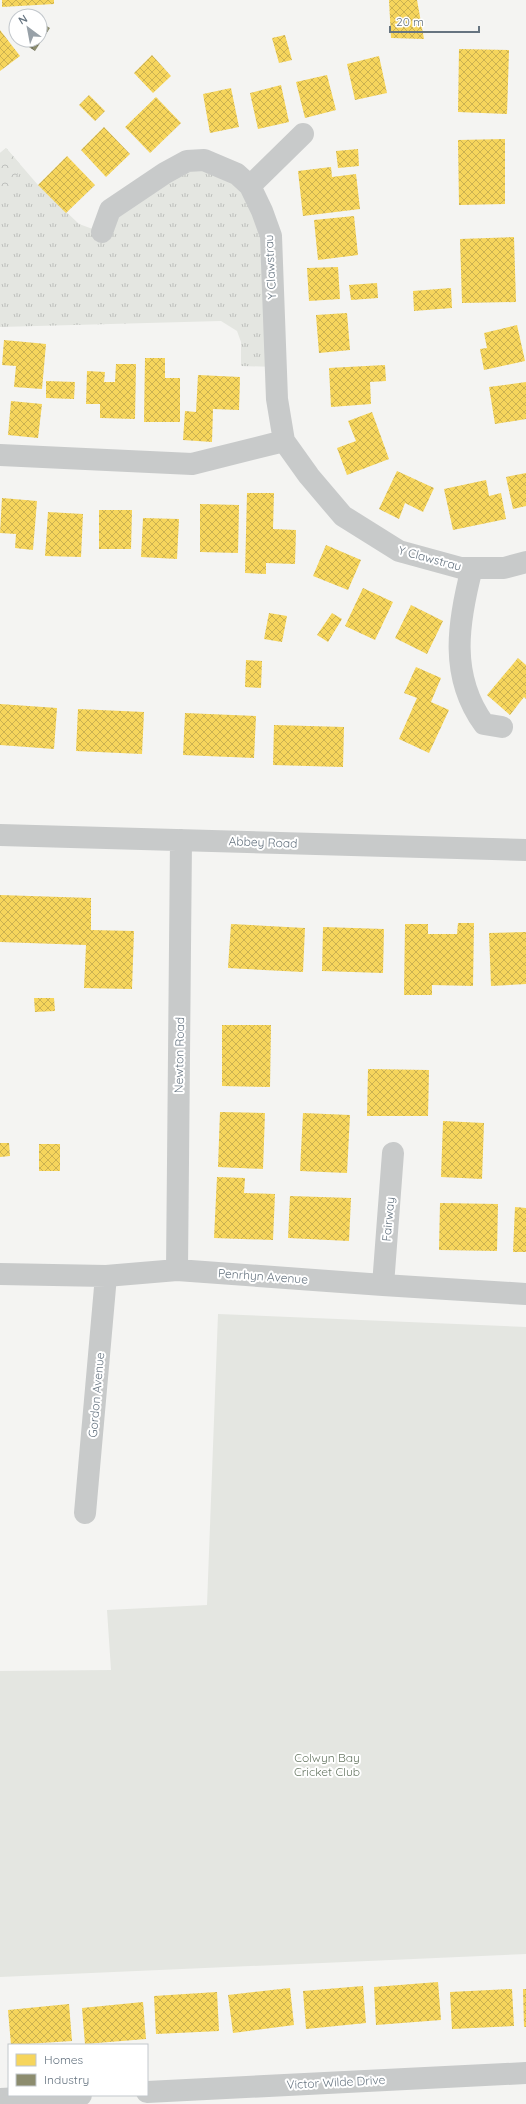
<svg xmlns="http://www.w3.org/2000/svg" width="526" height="2104" viewBox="0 0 526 2104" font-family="Quicksand,sans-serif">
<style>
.grass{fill:url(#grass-tufts)}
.forest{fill:url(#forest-crowns)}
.park{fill:#e4e6e1}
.homes{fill:url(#homes-cross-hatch)}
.industry{fill:url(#industry-cross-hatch)}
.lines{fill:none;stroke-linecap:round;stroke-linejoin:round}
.minor{stroke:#c8caca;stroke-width:22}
.labels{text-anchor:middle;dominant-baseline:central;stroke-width:4;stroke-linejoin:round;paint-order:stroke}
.street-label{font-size:12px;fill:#667480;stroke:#fff}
.park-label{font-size:12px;fill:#687864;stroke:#fff}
</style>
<defs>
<pattern id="grass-tufts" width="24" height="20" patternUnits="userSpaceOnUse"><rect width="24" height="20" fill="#e4e6e1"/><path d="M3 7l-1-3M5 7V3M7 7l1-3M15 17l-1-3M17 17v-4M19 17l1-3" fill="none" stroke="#bdbfbc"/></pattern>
<pattern id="forest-crowns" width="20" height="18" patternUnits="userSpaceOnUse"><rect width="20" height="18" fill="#e4e6e1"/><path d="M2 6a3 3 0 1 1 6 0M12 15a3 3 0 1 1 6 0" fill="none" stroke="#bdbfbc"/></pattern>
<pattern id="homes-cross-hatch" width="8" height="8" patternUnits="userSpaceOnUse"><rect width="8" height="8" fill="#f6d55c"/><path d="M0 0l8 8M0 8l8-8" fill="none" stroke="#cbb151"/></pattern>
<pattern id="industry-cross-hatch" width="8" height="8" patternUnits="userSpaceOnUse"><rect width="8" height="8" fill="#8c8c6e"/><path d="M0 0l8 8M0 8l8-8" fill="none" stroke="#71725c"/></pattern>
</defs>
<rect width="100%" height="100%" fill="#f4f4f2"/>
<path class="grass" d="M 6,148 L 38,185 L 79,224 L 101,232 L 133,194 L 212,163 L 262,211 L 276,367 L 241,366 L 241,342 L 237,331 L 221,321 L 0,327 L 0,153 Z"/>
<path class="forest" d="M 6,148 L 20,164 L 11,192 L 0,201 L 0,153 Z"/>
<path class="park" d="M 218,1314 L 526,1327 L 526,1954 L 0,1977 L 0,1671 L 111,1670 L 107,1610 L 207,1605 Z"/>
<path class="homes" d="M 2,0 L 54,0 L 54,4 L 2,7 Z
M 389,0 L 417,0 L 424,39 L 391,38 Z
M 0,30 L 20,56 L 0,71 Z
M 285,35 L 292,60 L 279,63 L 272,38 Z
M 459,49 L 509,50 L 507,114 L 458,112 Z
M 152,55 L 171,76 L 153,93 L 134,73 Z
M 379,56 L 387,93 L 355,100 L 347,64 Z
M 327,75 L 336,110 L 305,118 L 296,82 Z
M 281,85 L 289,122 L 258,129 L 250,93 Z
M 231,88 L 239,127 L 210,133 L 203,94 Z
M 89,95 L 105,111 L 95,121 L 79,105 Z
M 156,97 L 181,123 L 150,153 L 125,127 Z
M 104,127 L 130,154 L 106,177 L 81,150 Z
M 505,139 L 505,204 L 459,205 L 458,140 Z
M 358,149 L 359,166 L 338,168 L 336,151 Z
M 67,156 L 95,185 L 66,213 L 38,185 Z
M 331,167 L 332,177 L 356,174 L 360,209 L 303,216 L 298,171 Z
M 354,216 L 358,255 L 318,260 L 314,220 Z
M 514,237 L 516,302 L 462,303 L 460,239 Z
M 338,267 L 340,299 L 309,301 L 307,268 Z
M 377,283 L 378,298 L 351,300 L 349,285 Z
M 451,288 L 452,308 L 414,311 L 413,291 Z
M 347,313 L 350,350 L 319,353 L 316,315 Z
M 517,325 L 525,361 L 484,370 L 480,349 L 487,348 L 484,333 Z
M 4,340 L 46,344 L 42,389 L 14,387 L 16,366 L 2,365 Z
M 145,358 L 165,358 L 165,378 L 180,378 L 180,422 L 144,422 Z
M 116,364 L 136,364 L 135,419 L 100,418 L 100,404 L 86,404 L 87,371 L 105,372 L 104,382 L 115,382 Z
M 385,365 L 386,381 L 370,382 L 371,404 L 331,407 L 329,368 Z
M 198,375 L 240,377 L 239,410 L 213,409 L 212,442 L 183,440 L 185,411 L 196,412 Z
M 46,381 L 75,382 L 74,399 L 46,398 Z
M 526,382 L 526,419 L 495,424 L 489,387 Z
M 11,401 L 42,404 L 38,438 L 8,435 Z
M 372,412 L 389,459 L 347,475 L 337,448 L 356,441 L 348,421 Z
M 397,471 L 434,488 L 423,512 L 405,503 L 399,519 L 379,509 Z
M 526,473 L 526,506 L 513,509 L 506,477 Z
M 486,480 L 489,496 L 501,493 L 506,519 L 453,530 L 444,489 Z
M 247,493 L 274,493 L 273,529 L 296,530 L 295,564 L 266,563 L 266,574 L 245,573 Z
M 2,498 L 37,501 L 33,550 L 15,548 L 16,534 L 0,533 Z
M 200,504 L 239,505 L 238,553 L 200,552 Z
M 99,510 L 132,510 L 131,549 L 99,549 Z
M 48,512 L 83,514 L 81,557 L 45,556 Z
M 143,518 L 179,519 L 177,559 L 141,557 Z
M 326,545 L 361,560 L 348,590 L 313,576 Z
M 363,588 L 393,602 L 375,640 L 345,626 Z
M 411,605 L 443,621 L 427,654 L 395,638 Z
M 269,613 L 287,616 L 282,642 L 264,639 Z
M 332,613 L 342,619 L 328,642 L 317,635 Z
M 518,658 L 526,665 L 526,699 L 524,697 L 510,715 L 487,695 Z
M 246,660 L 262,661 L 261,688 L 245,687 Z
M 416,667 L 441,678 L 431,702 L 449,710 L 429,753 L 399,739 L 417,698 L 404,693 Z
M 0,704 L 57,708 L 54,749 L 0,745 Z
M 78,709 L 144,712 L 142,754 L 76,751 Z
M 185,713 L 256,716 L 254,758 L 183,755 Z
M 274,725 L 344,727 L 343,767 L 273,765 Z
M 0,895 L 91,898 L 91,930 L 134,931 L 132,989 L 84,988 L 86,945 L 0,942 Z
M 458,923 L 474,923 L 473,986 L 432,985 L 432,995 L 404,995 L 405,924 L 428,924 L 428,934 L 457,934 Z
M 231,924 L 305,928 L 303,972 L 228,968 Z
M 323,927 L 384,929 L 383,973 L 322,971 Z
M 526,932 L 526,984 L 491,986 L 489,933 Z
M 34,998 L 54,998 L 55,1011 L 35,1012 Z
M 222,1025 L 271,1025 L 270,1087 L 222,1086 Z
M 368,1069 L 429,1070 L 428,1116 L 367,1116 Z
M 220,1112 L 265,1113 L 263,1169 L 218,1167 Z
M 303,1113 L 350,1115 L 347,1173 L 300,1171 Z
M 443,1121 L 484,1123 L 482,1179 L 441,1177 Z
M 0,1143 L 9,1143 L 10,1156 L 0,1157 Z
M 39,1144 L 60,1144 L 60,1171 L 39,1171 Z
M 217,1177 L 245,1178 L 244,1193 L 275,1194 L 273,1240 L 214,1238 Z
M 290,1196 L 351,1198 L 349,1241 L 288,1238 Z
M 440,1203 L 498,1204 L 497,1251 L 439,1250 Z
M 515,1207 L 526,1208 L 526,1252 L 513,1252 Z
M 438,1982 L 441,2020 L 376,2025 L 374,1987 Z
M 363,1986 L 366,2023 L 306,2029 L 303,1991 Z
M 290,1988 L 294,2025 L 233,2033 L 228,1995 Z
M 512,1989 L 514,2026 L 452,2029 L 450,1992 Z
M 523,1989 L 526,1989 L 526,2027 L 524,2027 Z
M 217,1992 L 219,2031 L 156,2034 L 154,1996 Z
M 143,2002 L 146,2039 L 85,2044 L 82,2008 Z
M 69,2004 L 72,2041 L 11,2045 L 8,2010 Z"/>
<path class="industry" d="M 40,22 L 50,28 L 35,51 L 18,40 L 40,40 Z
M 16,26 L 16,39 L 10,35 Z"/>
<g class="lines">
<path class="minor" d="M 250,186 L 303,134
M 102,232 L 110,210 L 165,173 L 187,161 L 204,160 L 237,174 L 250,186 L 262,211 L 271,236 L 277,399 L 284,441 L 309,476 L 343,516 L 399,551 L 461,568 L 504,568 L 526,562
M 0,455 L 192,464 L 284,441
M 472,568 C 458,622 449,676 484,724 L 502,727
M 0,835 L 526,850
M 177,1270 L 181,840
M 0,1274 L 106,1276 L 177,1270 L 383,1285 L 526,1294
M 383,1285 L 393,1153
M 85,1513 L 106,1276
M 147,2092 L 526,2073
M 0,2099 L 81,2095"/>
</g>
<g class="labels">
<g class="street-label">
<text transform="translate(270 267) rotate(-93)">Y Clawstrau</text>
<text transform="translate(430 558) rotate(15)">Y Clawstrau</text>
<text transform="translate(263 842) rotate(2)">Abbey Road</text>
<text transform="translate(179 1055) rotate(-89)">Newton Road</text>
<text transform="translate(388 1219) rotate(-85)">Fairway</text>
<text transform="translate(263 1276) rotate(4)">Penrhyn Avenue</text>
<text transform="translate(96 1395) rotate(-85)">Gordon Avenue</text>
<text transform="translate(336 2082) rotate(-3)">Victor Wilde Drive</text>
</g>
<g class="park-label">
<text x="327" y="1757">Colwyn Bay<tspan x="327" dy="14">Cricket Club</tspan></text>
</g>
</g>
<rect x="8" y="2044" width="140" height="52" fill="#ffffff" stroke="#c2c7cc"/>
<rect x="16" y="2054" width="20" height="12" fill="#f6d55c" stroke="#c2c7cc"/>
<text x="44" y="2064" font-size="12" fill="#667480">Homes</text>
<rect x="16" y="2074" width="20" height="12" fill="#8c8c6e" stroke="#c2c7cc"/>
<text x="44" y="2084" font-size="12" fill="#667480">Industry</text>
<g transform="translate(28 28) rotate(328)"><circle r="19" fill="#ffffff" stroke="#c2c7cc"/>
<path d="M0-3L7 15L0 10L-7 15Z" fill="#98a1a8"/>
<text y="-6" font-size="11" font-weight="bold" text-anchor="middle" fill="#667480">N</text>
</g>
<path d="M390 26v6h89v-6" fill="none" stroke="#667480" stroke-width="2"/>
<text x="396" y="26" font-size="12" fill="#667480" stroke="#ffffff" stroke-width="3" paint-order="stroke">20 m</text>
</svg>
